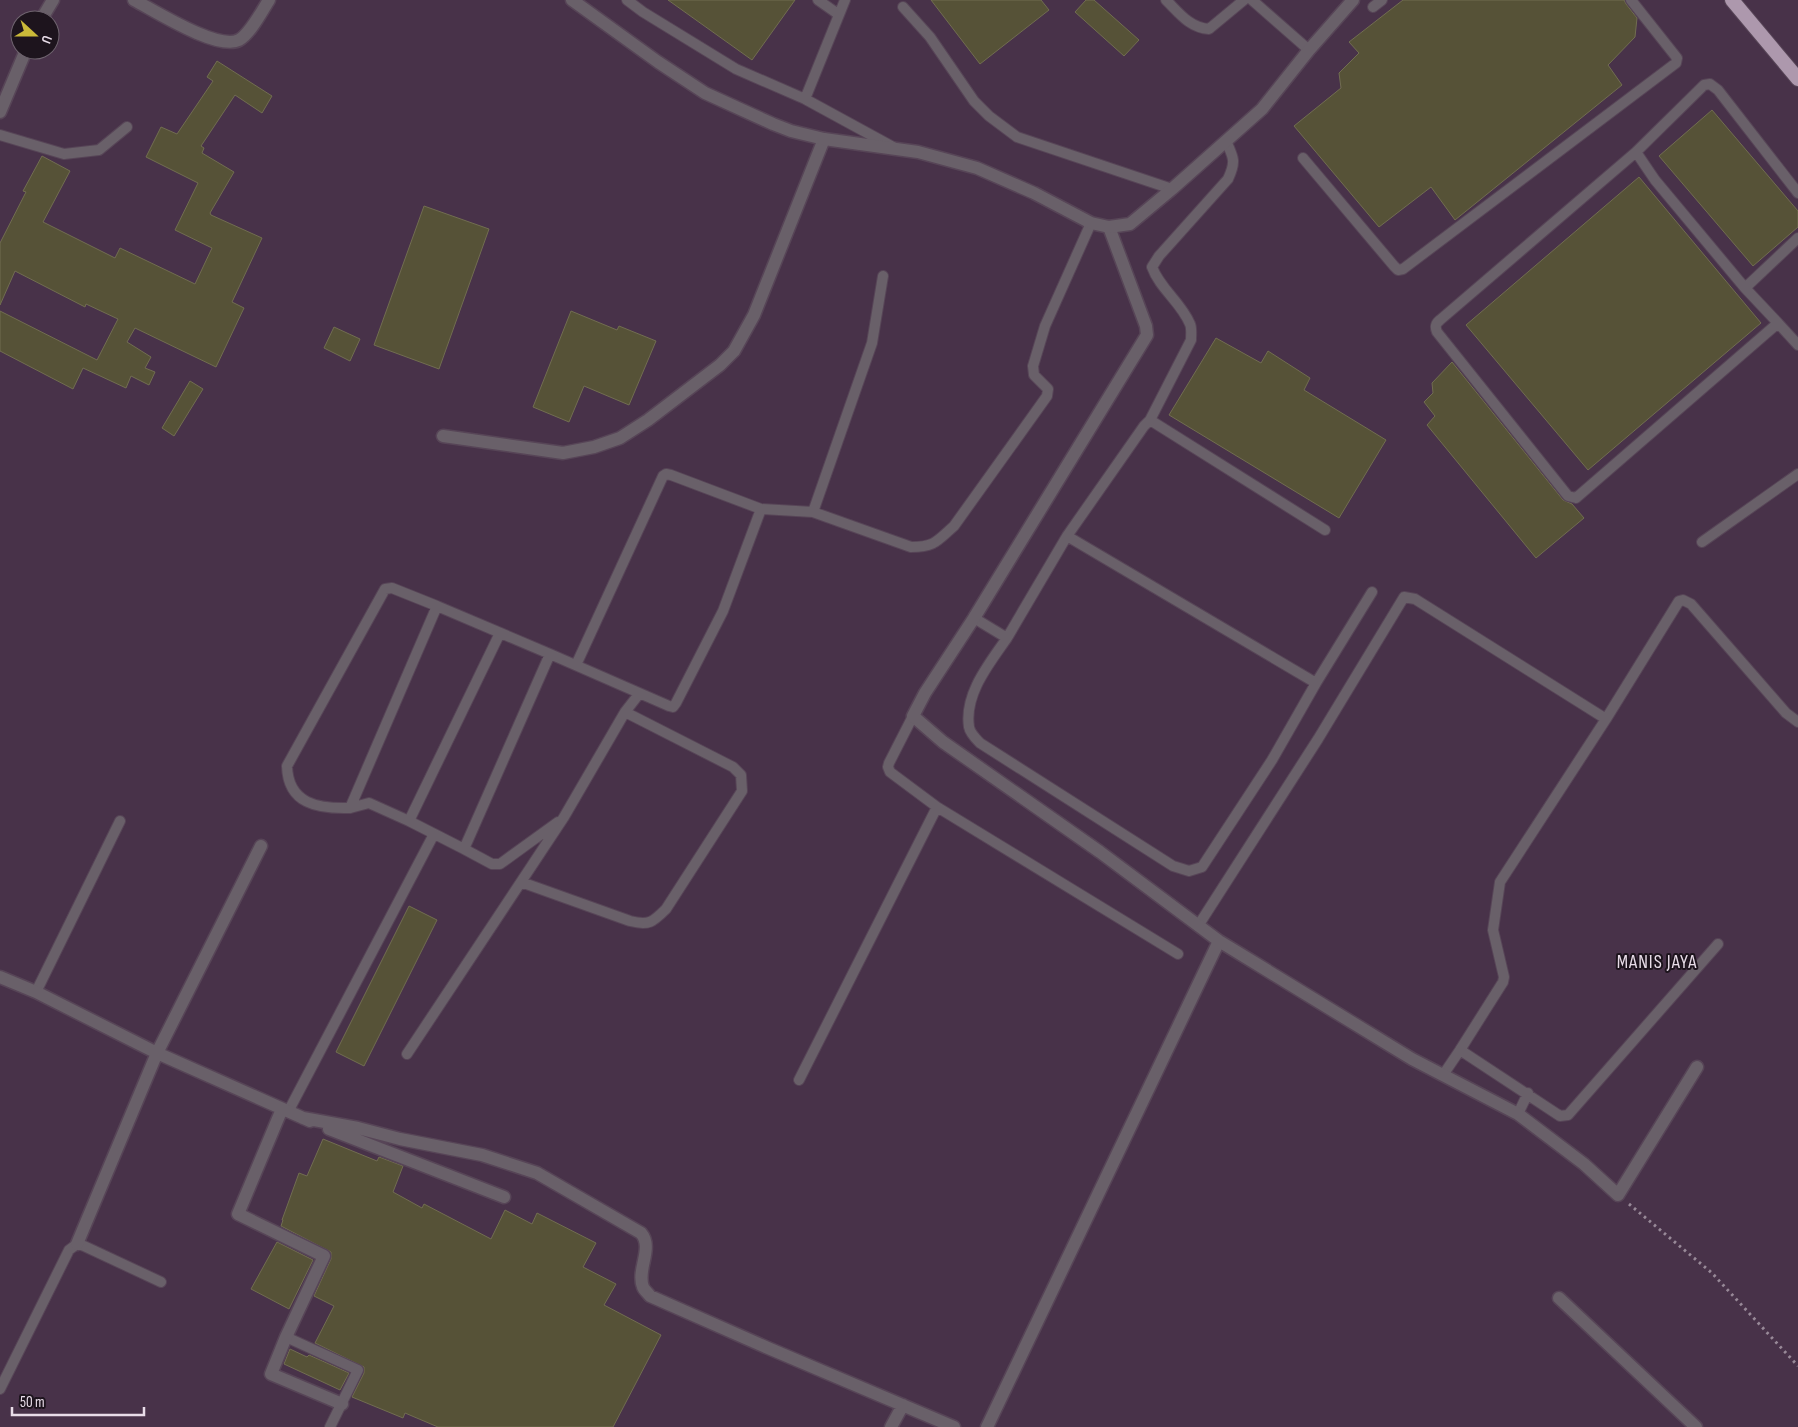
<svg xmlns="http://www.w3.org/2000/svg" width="1798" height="1427" viewBox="0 0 1798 1427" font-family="'Sofia Sans Condensed',sans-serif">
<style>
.built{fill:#483249;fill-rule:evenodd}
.building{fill:#565237;stroke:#716d51}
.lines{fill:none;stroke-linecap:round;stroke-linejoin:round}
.service-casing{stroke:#574557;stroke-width:12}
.minor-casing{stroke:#574557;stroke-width:15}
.tertiary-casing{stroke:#574557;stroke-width:15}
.trunk-casing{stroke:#574557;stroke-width:16}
.path{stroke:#988998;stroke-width:3;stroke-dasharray:2.5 4;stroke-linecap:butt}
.service{stroke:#696069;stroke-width:10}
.minor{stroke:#696069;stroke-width:12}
.tertiary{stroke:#696069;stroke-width:12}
.trunk{stroke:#ad98ad;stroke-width:14}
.labels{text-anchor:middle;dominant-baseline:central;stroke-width:4;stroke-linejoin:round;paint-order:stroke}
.quarter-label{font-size:19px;letter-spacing:1px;fill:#e9dde9;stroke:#1d141d}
</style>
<rect width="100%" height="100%" fill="#3b283b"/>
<path class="built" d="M 0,0 L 1798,0 L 1798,1427 L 0,1427 ZM 20,20 L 50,20 L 50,50 L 20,50 Z"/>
<path class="building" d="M 668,0 L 795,0 L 752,60 Z
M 931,0 L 1041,0 L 1049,10 L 980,64 Z
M 1086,0 L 1094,0 L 1139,40 L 1124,56 L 1075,12 Z
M 1403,0 L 1624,0 L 1626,4 L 1637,18 L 1635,37 L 1608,65 L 1622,85 L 1455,220 L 1431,187 L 1379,227 L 1294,126 L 1341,88 L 1339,73 L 1359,53 L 1349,42 Z
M 217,61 L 272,96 L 262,113 L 235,95 L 201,146 L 204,148 L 202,153 L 234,172 L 210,213 L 211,215 L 262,238 L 232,302 L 244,308 L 216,367 L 135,328 L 127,342 L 151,357 L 145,368 L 155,372 L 149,385 L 131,376 L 126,388 L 83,368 L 73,389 L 0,351 L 0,311 L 97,360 L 118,319 L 86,304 L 85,307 L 15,271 L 0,305 L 0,243 L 26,192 L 23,191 L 42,156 L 70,171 L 43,222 L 115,258 L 120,248 L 195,284 L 212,248 L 175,230 L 198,183 L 146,157 L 161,127 L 177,134 L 213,81 L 207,77 Z
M 1712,110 L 1798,211 L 1798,227 L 1753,266 L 1659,156 Z
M 1639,177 L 1761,323 L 1588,470 L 1466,325 Z
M 424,206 L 489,229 L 439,369 L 374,345 Z
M 571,311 L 617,330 L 619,326 L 656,341 L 629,405 L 584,386 L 569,422 L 533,407 Z
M 334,327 L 360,339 L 350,361 L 324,348 Z
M 1216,338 L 1261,363 L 1268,351 L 1310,378 L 1304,390 L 1386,440 L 1339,518 L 1169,415 Z
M 1452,362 L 1563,500 L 1572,504 L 1584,518 L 1536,558 L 1427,425 L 1435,416 L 1424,402 L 1433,393 L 1432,383 Z
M 190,381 L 203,389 L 174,436 L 162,428 Z
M 409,906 L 437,920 L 364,1066 L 336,1052 Z
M 323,1139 L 377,1161 L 379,1157 L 403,1166 L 393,1192 L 422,1208 L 424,1204 L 491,1239 L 505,1210 L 532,1224 L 537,1213 L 596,1243 L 583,1267 L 616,1284 L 604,1305 L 661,1335 L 613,1427 L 438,1427 L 405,1413 L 403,1418 L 352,1397 L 364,1373 L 364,1367 L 315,1343 L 334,1306 L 314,1296 L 331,1259 L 331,1252 L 281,1226 L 283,1220 L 282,1220 L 299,1173 L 307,1176 Z
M 277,1242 L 313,1260 L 289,1309 L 251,1289 Z
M 290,1349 L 307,1357 L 309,1355 L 349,1373 L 340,1390 L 284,1364 Z"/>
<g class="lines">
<defs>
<path id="service" d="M 627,0 L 643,12 L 736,69 L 805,99
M 818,0 L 838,14
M 845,0 L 805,99 L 893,147
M 1166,0 C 1179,13 1190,28 1209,29 L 1244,0
M 1252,0 L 1309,50
M 903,7 L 930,37 L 974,101 L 989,116 L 1017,137 L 1172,189
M 1373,7 L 1382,0
M 0,135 L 64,154 L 99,150 L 127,127
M 1636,152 L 1655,180 L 1745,288
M 1303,158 L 1394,266 L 1398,270 L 1403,269 L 1676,63 L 1677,58 L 1631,0
M 1798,193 L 1718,90 L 1710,84 L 1704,85 L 1636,152 L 1440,320 C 1435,324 1435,327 1437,332 L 1568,496 L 1576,498 L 1778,323 L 1745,288 L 1798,238
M 1778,323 L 1798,345
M 1150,420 L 1191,340 C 1191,335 1192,328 1190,324 C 1181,302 1160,289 1152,267 L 1159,256 L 1228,179 C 1236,162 1234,158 1226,141
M 813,512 L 872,343 L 883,276
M 1702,542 L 1798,474
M 974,618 L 1007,638 L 1067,536 L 1144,426 L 1150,420 L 1325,530
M 500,633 L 409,821 L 464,849 L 550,654 L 669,706 L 673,707 L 676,703 L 723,611 L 761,509 L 813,512 L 911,547 C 935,547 937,541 954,526 L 1047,396 L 1048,389 L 1034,375 L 1033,366 L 1045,326 L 1091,223
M 1007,638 C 989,664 964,694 969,727 C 970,733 976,739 980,743 L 1173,866 L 1189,871 L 1202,867 L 1272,760 L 1316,683 L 1067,536
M 576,665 L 663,476 L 666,474 L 671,475 L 761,509
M 1316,683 L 1372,592
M 913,716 L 889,763 L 888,767 L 890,772 L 937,807 L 1178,954
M 350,808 C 318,809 288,804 287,766 L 385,589 L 392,588 L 437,606
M 409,821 L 369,803 L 350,808 L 437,606 L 550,654
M 464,849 L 492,864 L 500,864 L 558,822
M 521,882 L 630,921 C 649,926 653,922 666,909 L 742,791 L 741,775 L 733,767 L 625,712
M 1198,926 L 1318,739 L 1404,597 L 1415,599 L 1606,719
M 1718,944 L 1568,1115 L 1560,1116 L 1460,1050 L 1503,982 L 1504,977 L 1493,930 L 1500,882 L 1606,719 L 1679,601 L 1683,600 L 1691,604 L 1786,713 L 1798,722
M 36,992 L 120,821
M 407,1054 L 564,817 L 625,712 L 639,694
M 1443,1075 L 1460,1050
M 799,1080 L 937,807
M 288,1112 L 434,834
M 1518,1114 L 1528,1093
M 286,1337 L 358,1370 L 330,1427
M 0,1389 L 69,1250 L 77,1244 L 84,1246 L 161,1282"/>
<path id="minor" d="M 1109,227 L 1146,326 L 1147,335 L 974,618 L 925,693 L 913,716 L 943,742 L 1100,852 L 1219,941 L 1412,1059 L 1518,1114 L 1584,1164 L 1618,1195 L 1697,1067
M 443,436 L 563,453 L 594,447 L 620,438 L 648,420 L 720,365 L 734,351 L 754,315 L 824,139
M 0,977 L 36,992 L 157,1053 L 310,1121
M 282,1109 L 238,1214 L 324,1256 L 286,1337 L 271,1374 L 342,1404
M 303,1118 L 358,1128 L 400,1139 L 482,1155 L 537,1173 L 641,1233 C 654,1248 636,1270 643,1287 C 644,1290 648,1293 650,1296 L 768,1348 L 954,1427
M 329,1129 L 504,1197
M 77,1244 L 157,1053 L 261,846
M 1559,1298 L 1696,1427
M 891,1427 L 903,1405
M 987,1427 L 1219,941"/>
<path id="tertiary" d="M 134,0 C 155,11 218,51 239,40 C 250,34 262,11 269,0
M 572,0 L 658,62 L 705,93 L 773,124 L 791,131 L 824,139 L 918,152 L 977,168 L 1034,193 L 1091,223 L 1109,227 L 1130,224 L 1172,189 L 1262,109 L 1309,50 L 1353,0
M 41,20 L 53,0
M 0,112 L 26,50"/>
<path id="trunk" d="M 1732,0 L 1798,79"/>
</defs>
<use href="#service" class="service-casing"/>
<use href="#minor" class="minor-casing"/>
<use href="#tertiary" class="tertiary-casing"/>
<use href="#trunk" class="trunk-casing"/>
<path class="path" d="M 1629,1204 L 1712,1273 L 1798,1366"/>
<use href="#service" class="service"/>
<use href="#minor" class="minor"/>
<use href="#tertiary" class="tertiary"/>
<use href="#trunk" class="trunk"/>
</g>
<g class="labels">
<g class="quarter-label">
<text x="1657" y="962">MANIS JAYA</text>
</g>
</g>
<g transform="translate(35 35) rotate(111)"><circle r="24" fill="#1d141d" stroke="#6f646f"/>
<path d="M0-4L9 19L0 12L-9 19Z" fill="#cbba39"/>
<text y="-8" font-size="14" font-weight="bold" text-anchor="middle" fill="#e9dde9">U</text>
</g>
<path d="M12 1407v8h132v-8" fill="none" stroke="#e9dde9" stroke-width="2.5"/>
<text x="20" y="1407" font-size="15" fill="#e9dde9" stroke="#1d141d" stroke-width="4" paint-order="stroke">50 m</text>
</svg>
